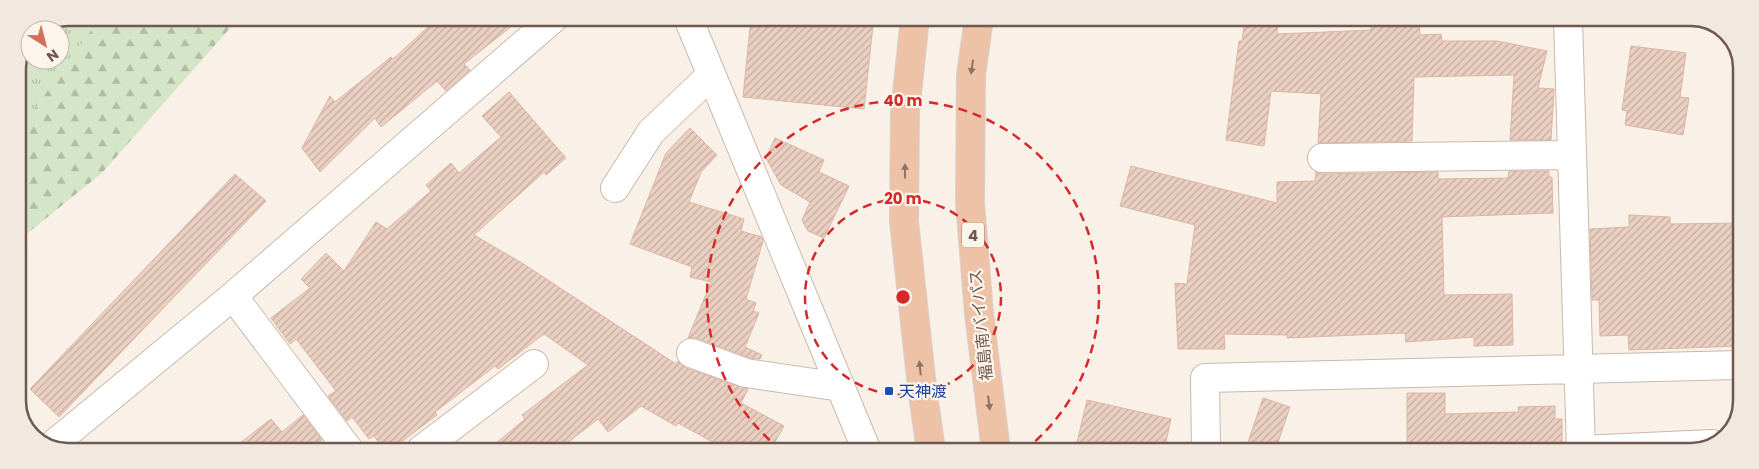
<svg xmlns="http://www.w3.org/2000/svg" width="1759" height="469" viewBox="0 0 1759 469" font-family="Poppins,'Noto Sans JP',sans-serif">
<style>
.forest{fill:url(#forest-firs)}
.park{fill:url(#park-tufts)}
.building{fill:url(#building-hatch);stroke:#dbb6a5}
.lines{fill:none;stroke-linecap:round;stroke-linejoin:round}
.minor-casing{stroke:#c9b9ae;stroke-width:30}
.trunk-casing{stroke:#d7d0ce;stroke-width:30}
.minor{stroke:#fff;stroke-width:28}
.trunk{stroke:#edc2a7;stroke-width:28}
.oneway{fill:#8e7265}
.ring{fill:none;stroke:#d62828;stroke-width:2.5;stroke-dasharray:9 6}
.transit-dot{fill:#1a4fb4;stroke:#fcf5ec;stroke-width:2}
.labels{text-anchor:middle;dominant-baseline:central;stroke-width:4.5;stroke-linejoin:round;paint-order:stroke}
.shield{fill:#fcf5ec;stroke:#99877e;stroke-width:1}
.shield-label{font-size:15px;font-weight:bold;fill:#6f584f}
.street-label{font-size:16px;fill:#6f584f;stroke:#fcf5ec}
.transit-label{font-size:16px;fill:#164399;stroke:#fcf5ec;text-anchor:start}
.rim{fill:none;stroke:#6f584f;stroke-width:2.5}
.centre{fill:#d62828;stroke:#fcf5ec;stroke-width:2.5}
.ring-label{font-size:15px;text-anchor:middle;font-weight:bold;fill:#d62828;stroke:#fcf5ec;stroke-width:4.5;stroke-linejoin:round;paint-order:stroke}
</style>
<defs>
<pattern id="forest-firs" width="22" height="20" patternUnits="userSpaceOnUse" patternTransform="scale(1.25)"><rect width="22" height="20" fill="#d5e5c7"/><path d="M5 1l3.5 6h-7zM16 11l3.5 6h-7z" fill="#b1bca4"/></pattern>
<pattern id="park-tufts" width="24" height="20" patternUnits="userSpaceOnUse" patternTransform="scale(1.25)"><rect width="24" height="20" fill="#d5e5c7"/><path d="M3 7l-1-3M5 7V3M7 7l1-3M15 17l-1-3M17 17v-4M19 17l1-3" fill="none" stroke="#b1bca4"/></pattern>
<pattern id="building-hatch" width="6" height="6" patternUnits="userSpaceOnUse" patternTransform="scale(1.25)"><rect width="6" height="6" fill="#ebd0c2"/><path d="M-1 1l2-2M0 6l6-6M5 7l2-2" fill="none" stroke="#c3aca0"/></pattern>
</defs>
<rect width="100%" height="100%" fill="#f9f1e7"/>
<path class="forest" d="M 68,18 L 239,18 L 102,173 L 18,241 L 18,68 L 30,38 L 30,60 L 60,60 L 60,30 L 37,30 Z"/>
<path class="park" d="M 68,18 L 100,18 L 18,132 L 18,68 L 30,38 L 30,60 L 60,60 L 60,30 L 37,30 Z"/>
<path class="building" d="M 438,18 L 522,18 L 464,64 L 470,70 L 446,91 L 437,81 L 381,127 L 375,118 L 320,172 L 302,148 L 330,96 L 335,102 L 391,57 L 393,59 Z
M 751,18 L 809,18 L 873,25 L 864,109 L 743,97 Z
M 1245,19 L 1278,19 L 1277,34 L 1371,30 L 1371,19 L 1419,19 L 1420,35 L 1441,34 L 1442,41 L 1497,41 L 1547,51 L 1538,88 L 1554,89 L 1551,140 L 1510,140 L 1514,75 L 1414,77 L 1412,141 L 1318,143 L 1321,94 L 1271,91 L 1264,146 L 1226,140 L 1239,41 L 1242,41 Z
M 1631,46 L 1686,53 L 1680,97 L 1689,98 L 1683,135 L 1625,125 L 1627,111 L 1622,110 Z
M 509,92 L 566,158 L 546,175 L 544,172 L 474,235 L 522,263 L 676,364 L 678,361 L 686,368 L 748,389 L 741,403 L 784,426 L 770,451 L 729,451 L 678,423 L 676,426 L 641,406 L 608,432 L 598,419 L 558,450 L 488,450 L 525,419 L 522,415 L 588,365 L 544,334 L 498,369 L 495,366 L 435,412 L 437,415 L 392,449 L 388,444 L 383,448 L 374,436 L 369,439 L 352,417 L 347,421 L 328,396 L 336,391 L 296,339 L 290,344 L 271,318 L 310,288 L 301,279 L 326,253 L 344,271 L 376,222 L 387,229 L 431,191 L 426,185 L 451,163 L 459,173 L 501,137 L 482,116 Z
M 690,128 L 717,155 L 701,172 L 689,202 L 744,219 L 741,231 L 762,237 L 763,241 L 746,299 L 756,303 L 753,311 L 759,313 L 745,347 L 762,355 L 760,359 L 750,358 L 696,338 L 688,338 L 711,282 L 690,277 L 692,267 L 630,244 L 666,153 Z
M 775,138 L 824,160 L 819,172 L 849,186 L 824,238 L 808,231 L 802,220 L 810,202 L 781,185 L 766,158 Z
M 1131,166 L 1277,203 L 1277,182 L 1315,181 L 1316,172 L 1322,174 L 1438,172 L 1438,179 L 1508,178 L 1509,171 L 1549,171 L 1549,177 L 1552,177 L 1553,213 L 1442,217 L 1444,295 L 1512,294 L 1513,345 L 1474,346 L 1474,337 L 1406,342 L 1405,333 L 1287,338 L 1287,335 L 1224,334 L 1225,349 L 1178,349 L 1175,283 L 1187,284 L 1195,225 L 1120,206 Z
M 235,174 L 266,201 L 59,417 L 30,389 Z
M 1629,215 L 1670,217 L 1670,224 L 1741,223 L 1740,346 L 1629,350 L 1628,335 L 1600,336 L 1599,300 L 1592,300 L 1590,229 L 1629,227 Z
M 1407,393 L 1445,393 L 1445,414 L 1519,412 L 1518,407 L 1555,406 L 1555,419 L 1562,419 L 1562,451 L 1407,451 Z
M 1263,398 L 1290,407 L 1275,451 L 1245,451 Z
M 1087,400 L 1171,419 L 1164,451 L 1075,451 Z
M 303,415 L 322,440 L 309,450 L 231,450 L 271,419 L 282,432 Z"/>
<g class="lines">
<defs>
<path id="minor" d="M 688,18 L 867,451
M 1568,19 L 1581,451
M 1322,158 L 1571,155
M 615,188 L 651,132 L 711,75
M 233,296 L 349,450
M 691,353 L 746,373 L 841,387
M 50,447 L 233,296 L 554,18
M 421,450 L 534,364
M 1581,450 L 1712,444
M 1206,451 L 1205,378 L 1740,365"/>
<path id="trunk" d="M 915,18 L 905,112 L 904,221 L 922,387 L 931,451
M 979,18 L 971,75 L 970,202 L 979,314 L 996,451"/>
</defs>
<use href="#minor" class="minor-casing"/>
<use href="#trunk" class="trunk-casing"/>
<use href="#minor" class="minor"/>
<use href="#trunk" class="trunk"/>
</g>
<defs><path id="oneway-solid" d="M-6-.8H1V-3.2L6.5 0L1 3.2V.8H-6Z" transform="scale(1.25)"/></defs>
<g class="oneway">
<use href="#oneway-solid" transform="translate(972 67) rotate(98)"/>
<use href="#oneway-solid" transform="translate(905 171) rotate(-90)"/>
<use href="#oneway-solid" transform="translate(920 368) rotate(-96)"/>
<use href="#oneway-solid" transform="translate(989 403) rotate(83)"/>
</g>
<g class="ring">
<circle cx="903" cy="297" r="98"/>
<path d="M781 450A196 196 0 1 1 1025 450"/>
</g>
<rect class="transit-dot" x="884" y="386" width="10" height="10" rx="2.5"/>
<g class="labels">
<rect class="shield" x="962" y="222.5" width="22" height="25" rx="4"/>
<g class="shield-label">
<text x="973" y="235">4</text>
</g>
<g class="street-label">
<text transform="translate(981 325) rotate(-96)">福島南バイパス</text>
</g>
<g class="transit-label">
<text x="899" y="391">天神渡</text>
</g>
</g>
<path d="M0 0H1759V469H0ZM68 26H1691A42 42 0 0 1 1733 68V401A42 42 0 0 1 1691 443H68A42 42 0 0 1 26 401V68A42 42 0 0 1 68 26Z" fill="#f1e8df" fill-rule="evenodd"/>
<path class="rim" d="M68 26H1691A42 42 0 0 1 1733 68V401A42 42 0 0 1 1691 443H68A42 42 0 0 1 26 401V68A42 42 0 0 1 68 26Z"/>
<circle cx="903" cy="297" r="8" class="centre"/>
<g class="ring-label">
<text x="903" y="106">40 m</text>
<text x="903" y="204">20 m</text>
</g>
<g transform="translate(45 45) rotate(144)"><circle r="24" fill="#fcf5ec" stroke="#c4b6ad"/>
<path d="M0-4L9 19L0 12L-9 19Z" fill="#d2705d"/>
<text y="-8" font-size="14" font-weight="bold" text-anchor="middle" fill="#6f584f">N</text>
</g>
</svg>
